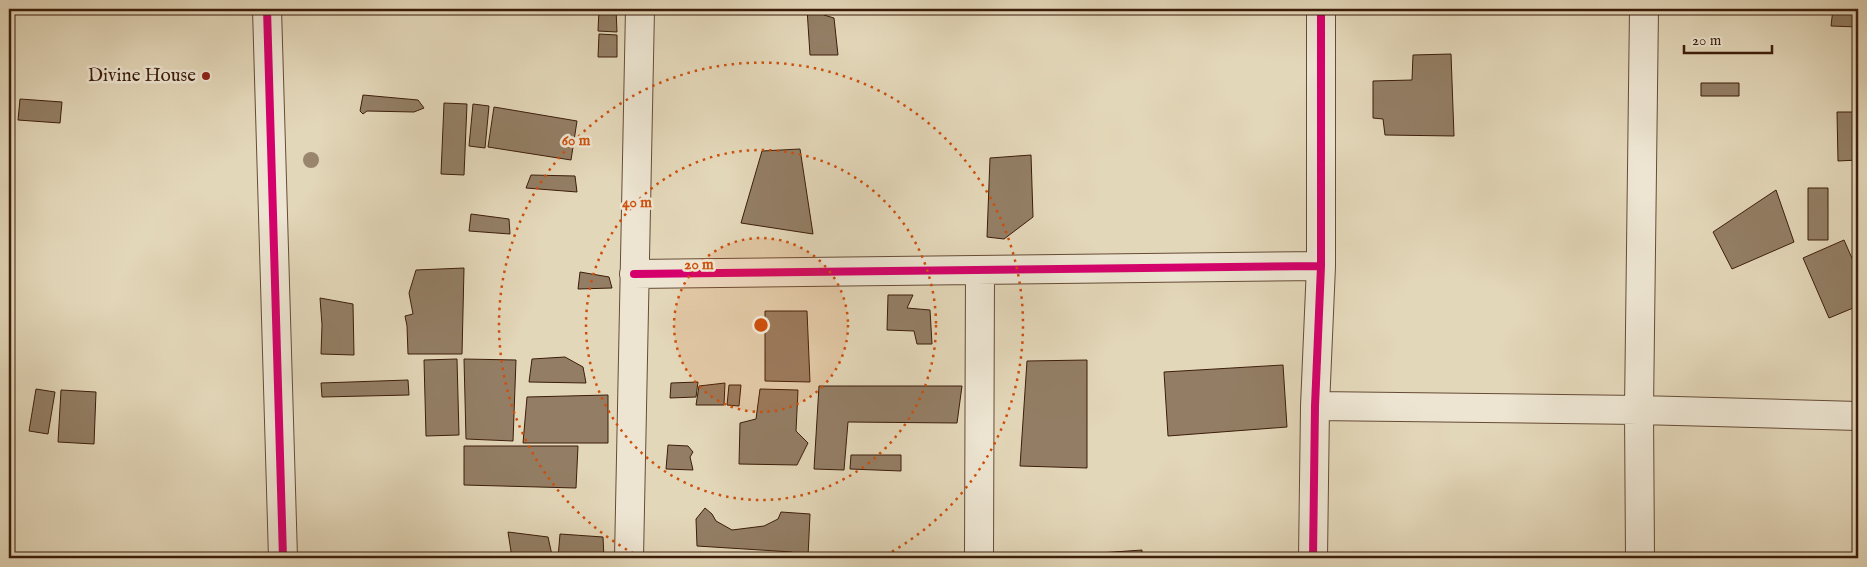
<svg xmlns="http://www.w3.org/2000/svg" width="1867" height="567" viewBox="0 0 1867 567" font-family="'IM FELL English',serif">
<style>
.building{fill:#937e65;stroke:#3c1d0a}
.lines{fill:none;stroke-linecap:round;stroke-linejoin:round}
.minor-casing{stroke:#664c36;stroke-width:30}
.minor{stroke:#ede5d2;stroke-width:28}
.cycleway-casing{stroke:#ede5d2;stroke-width:11}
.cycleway{stroke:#d6006c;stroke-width:8}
.tree{fill:#9a866d}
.ring{fill:none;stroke:#ce500c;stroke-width:2.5;stroke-dasharray:2.5 5}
.poi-dot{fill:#8f2418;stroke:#ede5d2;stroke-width:2}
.labels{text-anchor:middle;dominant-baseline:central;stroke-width:5;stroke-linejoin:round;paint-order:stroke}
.poi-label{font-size:19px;fill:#3c1d0a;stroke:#ede5d2;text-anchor:end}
.centre{fill:#ce500c;stroke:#ede5d2;stroke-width:2.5}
.ring-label{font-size:15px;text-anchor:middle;font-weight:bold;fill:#ce500c;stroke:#ede5d2;stroke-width:5;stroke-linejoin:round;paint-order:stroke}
</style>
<rect width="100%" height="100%" fill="#e3d7b9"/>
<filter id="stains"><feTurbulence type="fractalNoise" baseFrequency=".004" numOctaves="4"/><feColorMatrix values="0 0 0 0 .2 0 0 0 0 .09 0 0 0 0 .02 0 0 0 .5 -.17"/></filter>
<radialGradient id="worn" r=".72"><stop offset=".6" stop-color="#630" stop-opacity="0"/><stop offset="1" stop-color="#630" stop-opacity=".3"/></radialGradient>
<path class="building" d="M 599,9 L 616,9 L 617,32 L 598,31 Z
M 807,9 L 821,9 L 824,15 L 834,18 L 838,55 L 810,55 Z
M 1833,9 L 1858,9 L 1858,27 L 1831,26 Z
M 599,34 L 617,35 L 617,57 L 598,57 Z
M 1451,54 L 1454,136 L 1385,135 L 1383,119 L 1373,118 L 1373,81 L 1412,80 L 1413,55 Z
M 1701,83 L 1739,83 L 1739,96 L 1701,96 Z
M 363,95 L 418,100 L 424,108 L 414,112 L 367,111 L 363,114 L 360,111 Z
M 20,99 L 62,102 L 60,123 L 18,120 Z
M 444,103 L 467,104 L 464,175 L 441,174 Z
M 473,104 L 489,106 L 485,148 L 469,146 Z
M 494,107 L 577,121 L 571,160 L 488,147 Z
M 1837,112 L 1858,112 L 1858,160 L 1838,161 Z
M 800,149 L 813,234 L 741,223 L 762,151 Z
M 1031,155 L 1033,217 L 1004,239 L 987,237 L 990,158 Z
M 531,175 L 575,176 L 577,192 L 526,188 Z
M 1808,188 L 1828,188 L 1828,240 L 1808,240 Z
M 1776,190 L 1794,242 L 1732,269 L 1713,232 Z
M 471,214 L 509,219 L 510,234 L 469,231 Z
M 1844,240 L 1858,272 L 1858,306 L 1829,318 L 1803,258 Z
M 464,268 L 462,354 L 408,354 L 407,326 L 405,316 L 413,314 L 409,293 L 416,270 Z
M 580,272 L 609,277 L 612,288 L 578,289 Z
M 888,295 L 913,295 L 907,308 L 930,310 L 932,344 L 917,344 L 914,331 L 887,330 Z
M 320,298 L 353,304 L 354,355 L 321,354 L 322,325 Z
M 765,311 L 807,311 L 810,382 L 765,381 Z
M 565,357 L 583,367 L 586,383 L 529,382 L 532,359 Z
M 457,359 L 459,435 L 426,436 L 424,360 Z
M 464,359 L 516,360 L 513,441 L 466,439 Z
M 1087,360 L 1087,468 L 1020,466 L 1027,361 Z
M 1283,365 L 1287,427 L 1168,436 L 1164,372 Z
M 408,380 L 409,395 L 322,397 L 321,383 Z
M 698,382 L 696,397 L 670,398 L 671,383 Z
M 725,383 L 724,405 L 696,405 L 699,386 Z
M 729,385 L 741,385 L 739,406 L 727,405 Z
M 819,386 L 962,386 L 957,423 L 848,422 L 844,470 L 814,469 Z
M 36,389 L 55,392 L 48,434 L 29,431 Z
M 760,389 L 798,390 L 796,431 L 808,443 L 797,465 L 739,464 L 740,423 L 756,419 Z
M 61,390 L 96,392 L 94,444 L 58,442 Z
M 608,395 L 608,443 L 523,443 L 527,397 Z
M 668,445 L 688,446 L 693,452 L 690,457 L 693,470 L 666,469 Z
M 464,446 L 578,446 L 576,488 L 464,485 Z
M 851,455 L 901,455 L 901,471 L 850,469 Z
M 705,508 L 712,514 L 716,521 L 732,530 L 764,526 L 778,519 L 781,512 L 810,514 L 808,557 L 793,557 L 792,552 L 697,546 L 696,519 Z
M 508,532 L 548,537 L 552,555 L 512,558 Z
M 560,534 L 603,537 L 604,558 L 558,558 Z
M 1142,550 L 1142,558 L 1071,558 L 1071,555 Z"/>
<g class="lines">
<defs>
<path id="minor" d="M 267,9 L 283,558
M 634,274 L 1321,266
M 1315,406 L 1639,410 L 1858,416
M 629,558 L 640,9
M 979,558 L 980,271
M 1313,558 L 1315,406 L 1321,266 L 1321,9
M 1640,558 L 1639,410 L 1644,9"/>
</defs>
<use href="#minor" class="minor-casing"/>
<use href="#minor" class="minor"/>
<defs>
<path id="cycleway" d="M 267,9 L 283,558
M 634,274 L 1321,266
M 1313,558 L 1315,406 L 1321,266 L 1321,9"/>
</defs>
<use href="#cycleway" class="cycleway-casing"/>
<use href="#cycleway" class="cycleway"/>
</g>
<circle class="tree" cx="311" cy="160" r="8"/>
<circle cx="761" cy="325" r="87" fill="#ce500c" fill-opacity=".12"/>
<g class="ring">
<circle cx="761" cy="325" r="87"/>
<circle cx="761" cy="325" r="175"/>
<path d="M640 557A262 262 0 1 1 882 557"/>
</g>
<circle class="poi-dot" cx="206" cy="76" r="5"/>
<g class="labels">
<g class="poi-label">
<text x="196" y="76">Divine House</text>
</g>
</g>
<circle cx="761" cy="325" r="8" class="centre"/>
<g class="ring-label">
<text x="576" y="145">60 m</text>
<text x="637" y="207">40 m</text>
<text x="699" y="269">20 m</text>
</g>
<rect width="1867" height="567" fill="none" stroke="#e3d7b9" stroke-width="30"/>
<rect x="10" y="10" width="1847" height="547" fill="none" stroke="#3c1d0a" stroke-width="2.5"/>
<rect x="15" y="15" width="1837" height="537" fill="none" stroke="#3c1d0a"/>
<path d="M1684 45v8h88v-8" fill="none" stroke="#3c1d0a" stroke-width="2.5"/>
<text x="1692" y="45" font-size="15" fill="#3c1d0a" stroke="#ede5d2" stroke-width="4" paint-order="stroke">20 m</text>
<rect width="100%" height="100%" filter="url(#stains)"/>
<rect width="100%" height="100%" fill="url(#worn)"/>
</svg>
